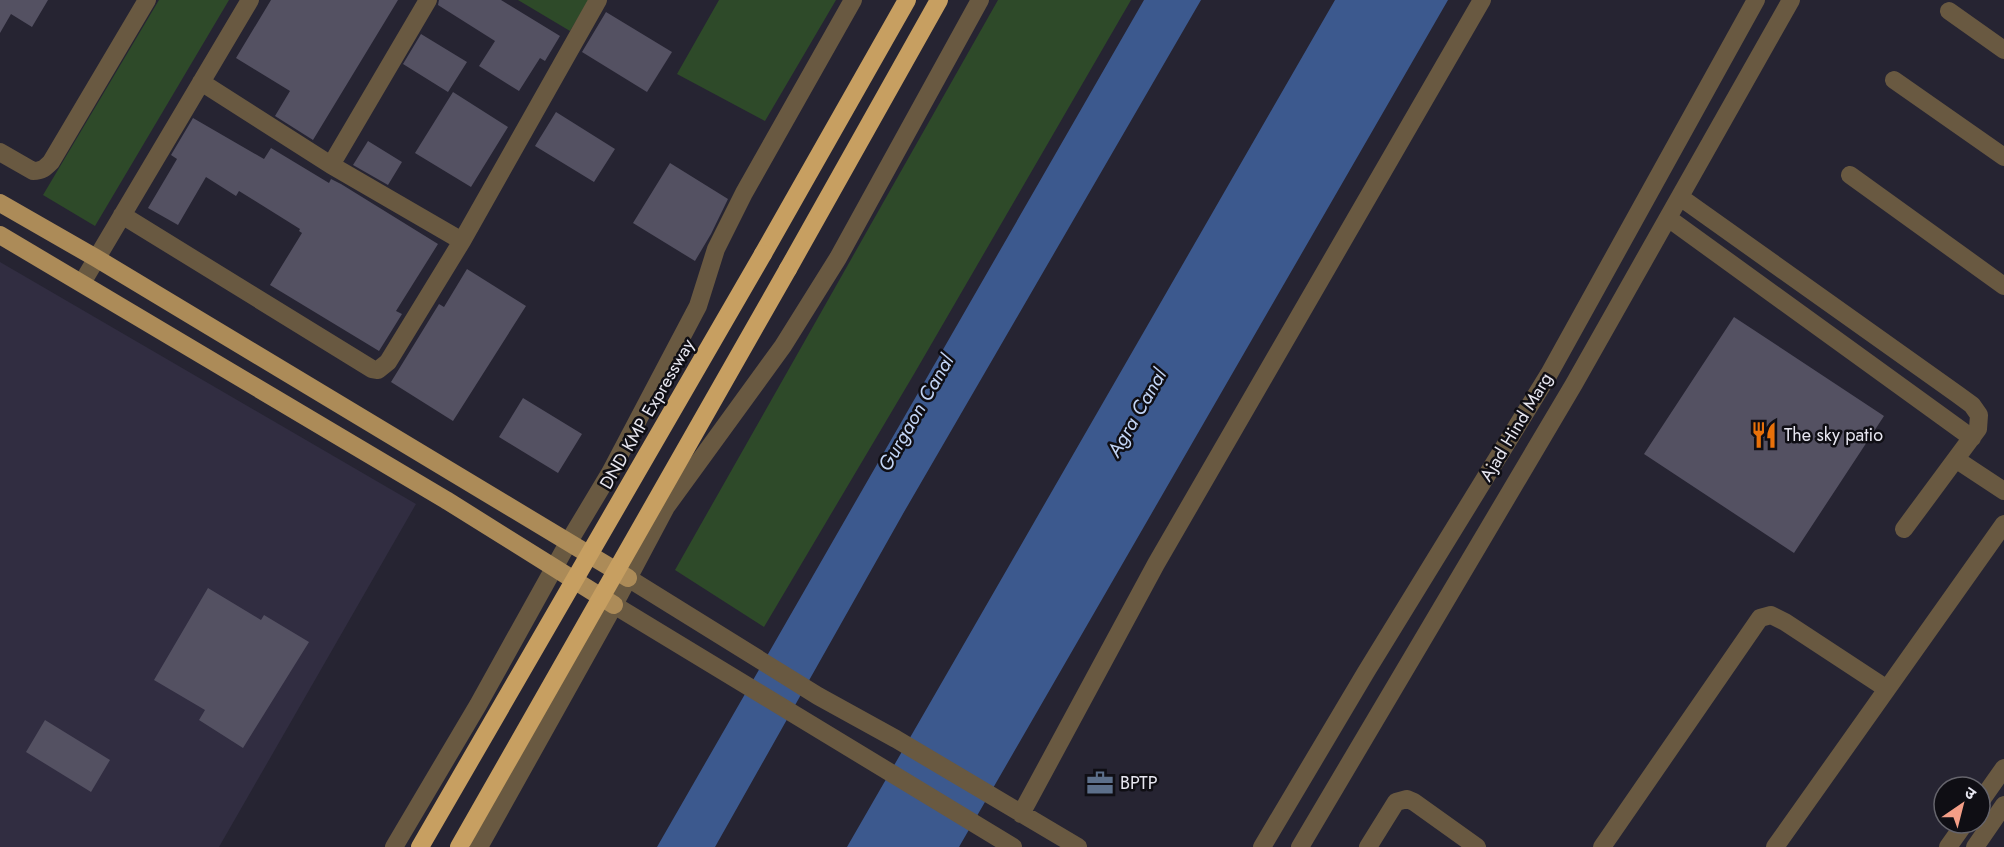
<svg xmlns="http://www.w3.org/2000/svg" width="2004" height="847" viewBox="0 0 2004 847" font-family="Jost,'Noto Sans Devanagari',sans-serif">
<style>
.built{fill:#312d41}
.green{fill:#2e4a29}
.water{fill:#3c598e}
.building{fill:#545162}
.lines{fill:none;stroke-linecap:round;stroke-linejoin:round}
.minor{stroke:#695941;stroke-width:18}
.major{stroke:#ac8b58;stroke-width:18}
.highway{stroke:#c79f61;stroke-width:18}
.highway-bridge{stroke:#c79f61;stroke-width:18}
.labels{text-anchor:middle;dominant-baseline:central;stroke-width:5;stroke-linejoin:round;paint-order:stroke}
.street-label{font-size:18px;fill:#e7e6f0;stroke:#0f0e14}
.poi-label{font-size:18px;fill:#e7e6f0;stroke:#0f0e14;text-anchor:start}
.water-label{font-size:20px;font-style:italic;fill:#c2d4f5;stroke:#0f0e14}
</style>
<rect width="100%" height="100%" fill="#262432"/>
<path class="built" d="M 0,262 L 416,504 L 219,847 L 0,847 Z"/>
<path class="green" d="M 159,0 L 229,0 L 95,226 L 43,195 Z
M 518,0 L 589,0 L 570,31 Z
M 719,0 L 836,0 L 765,121 L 677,74 Z
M 998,0 L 1131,0 L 914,374 L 764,627 L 675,570 Z"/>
<path class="water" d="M 1144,0 L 1201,0 L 904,512 L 715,847 L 657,847 Z
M 1335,0 L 1448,0 L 959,847 L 847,847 Z"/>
<path class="building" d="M 0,0 L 48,0 L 32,27 L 11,14 L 0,33 Z
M 271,0 L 398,0 L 313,140 L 275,116 L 290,91 L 236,58 Z
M 439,0 L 501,0 L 560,36 L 545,61 L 540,58 L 519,91 L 479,66 L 495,41 L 438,5 Z
M 606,12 L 672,52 L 647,92 L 582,52 Z
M 421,34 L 467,62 L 448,92 L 403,64 Z
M 453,92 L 508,127 L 471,187 L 415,153 Z
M 556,112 L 615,149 L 594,182 L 535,146 Z
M 193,118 L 264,159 L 271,148 L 329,183 L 331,179 L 341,184 L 438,244 L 396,311 L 402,314 L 379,351 L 270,285 L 302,233 L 299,231 L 300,229 L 239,191 L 236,196 L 206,177 L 178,225 L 148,208 L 177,159 L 171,155 Z
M 368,141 L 402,162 L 388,185 L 353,165 Z
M 670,163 L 728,199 L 711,234 L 695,261 L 633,223 Z
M 467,269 L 526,306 L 453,421 L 391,382 L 439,304 L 444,307 Z
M 1734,317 L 1884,416 L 1794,553 L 1644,454 Z
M 523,398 L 582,434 L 558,473 L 499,437 Z
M 208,588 L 261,620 L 264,615 L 309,642 L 243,748 L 199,720 L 205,710 L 154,680 Z
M 45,720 L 110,760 L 91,792 L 26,752 Z"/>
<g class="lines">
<path class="minor" d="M 1949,11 L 2004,50
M 1894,80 L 2004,157
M 201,82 L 331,165 L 462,241
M 0,152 L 33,171 C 42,171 45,168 51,162 L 147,0
M 331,165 L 428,0
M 1850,175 L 2004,286
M 1680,197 L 1957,394 L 1972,405 L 1979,415 L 1978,429 L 1904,529
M 122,215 L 372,369 L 378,370 L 388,362 L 462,241 L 598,0
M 1668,218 L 1972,438
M 82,283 L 250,0
M 1957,460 L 2004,491
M 628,578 L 818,696 L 896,739 L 1078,847
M 614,605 L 1013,847
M 1980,802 L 2004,768
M 1021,814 L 1156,564 L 1482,0
M 394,847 L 478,705 L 568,543 L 610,473 L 698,306 L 716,249 L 744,193 L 853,0
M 479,847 L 608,616 L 666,507 L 783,346 L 838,258 L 980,0
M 1262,847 L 1366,672 L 1549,374 L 1756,0
M 1300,847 L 1574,384 L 1791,0
M 1368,847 L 1396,802 L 1407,799 L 1414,802 L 1477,847
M 1602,847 L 1760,618 L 1771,615 L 1785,622 L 1887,689
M 1775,847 L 2004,524
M 1948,847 L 1965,823
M 1975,847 L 2004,805"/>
<path class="major" d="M 0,203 L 96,258 L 628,578
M 0,235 L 446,500 L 614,605"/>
<path class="highway" d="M 763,254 L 907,0
M 788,269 L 939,0"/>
<path class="highway-bridge" d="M 420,847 L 763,254
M 459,847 L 788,269"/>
</g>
<defs>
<symbol id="restaurant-bare" viewBox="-9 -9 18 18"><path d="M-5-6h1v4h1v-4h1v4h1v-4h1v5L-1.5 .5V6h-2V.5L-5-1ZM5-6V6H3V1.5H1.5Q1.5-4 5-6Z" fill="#e8710a" stroke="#0f0e14" stroke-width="2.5" paint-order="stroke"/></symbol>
<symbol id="office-bare" viewBox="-9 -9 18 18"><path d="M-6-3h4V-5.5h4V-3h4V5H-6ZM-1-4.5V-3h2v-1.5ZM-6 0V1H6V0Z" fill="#5c6f8a" stroke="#0f0e14" stroke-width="2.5" paint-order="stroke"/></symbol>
</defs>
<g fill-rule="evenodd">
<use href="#restaurant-bare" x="1745" y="416" width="38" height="38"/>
<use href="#office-bare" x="1081" y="764" width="38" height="38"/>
</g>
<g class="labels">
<g class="street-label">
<text transform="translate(647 414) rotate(-60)">DND KMP Expressway</text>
<text transform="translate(1516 427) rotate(-59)">Ajad Hind Marg</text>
</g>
<g class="poi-label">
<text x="1784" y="435">The sky patio</text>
<text x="1120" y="783">BPTP</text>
</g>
<g class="water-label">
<text transform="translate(916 413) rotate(-60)">Gurgaon Canal</text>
<text transform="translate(1137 413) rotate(-60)">Agra Canal</text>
</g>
</g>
<g transform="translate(1962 805) rotate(35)"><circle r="28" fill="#0f0e14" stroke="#65646c" stroke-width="1.5"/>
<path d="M0-4.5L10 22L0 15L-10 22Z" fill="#f49e87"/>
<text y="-9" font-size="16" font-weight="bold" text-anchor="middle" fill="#e7e6f0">उ</text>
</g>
</svg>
